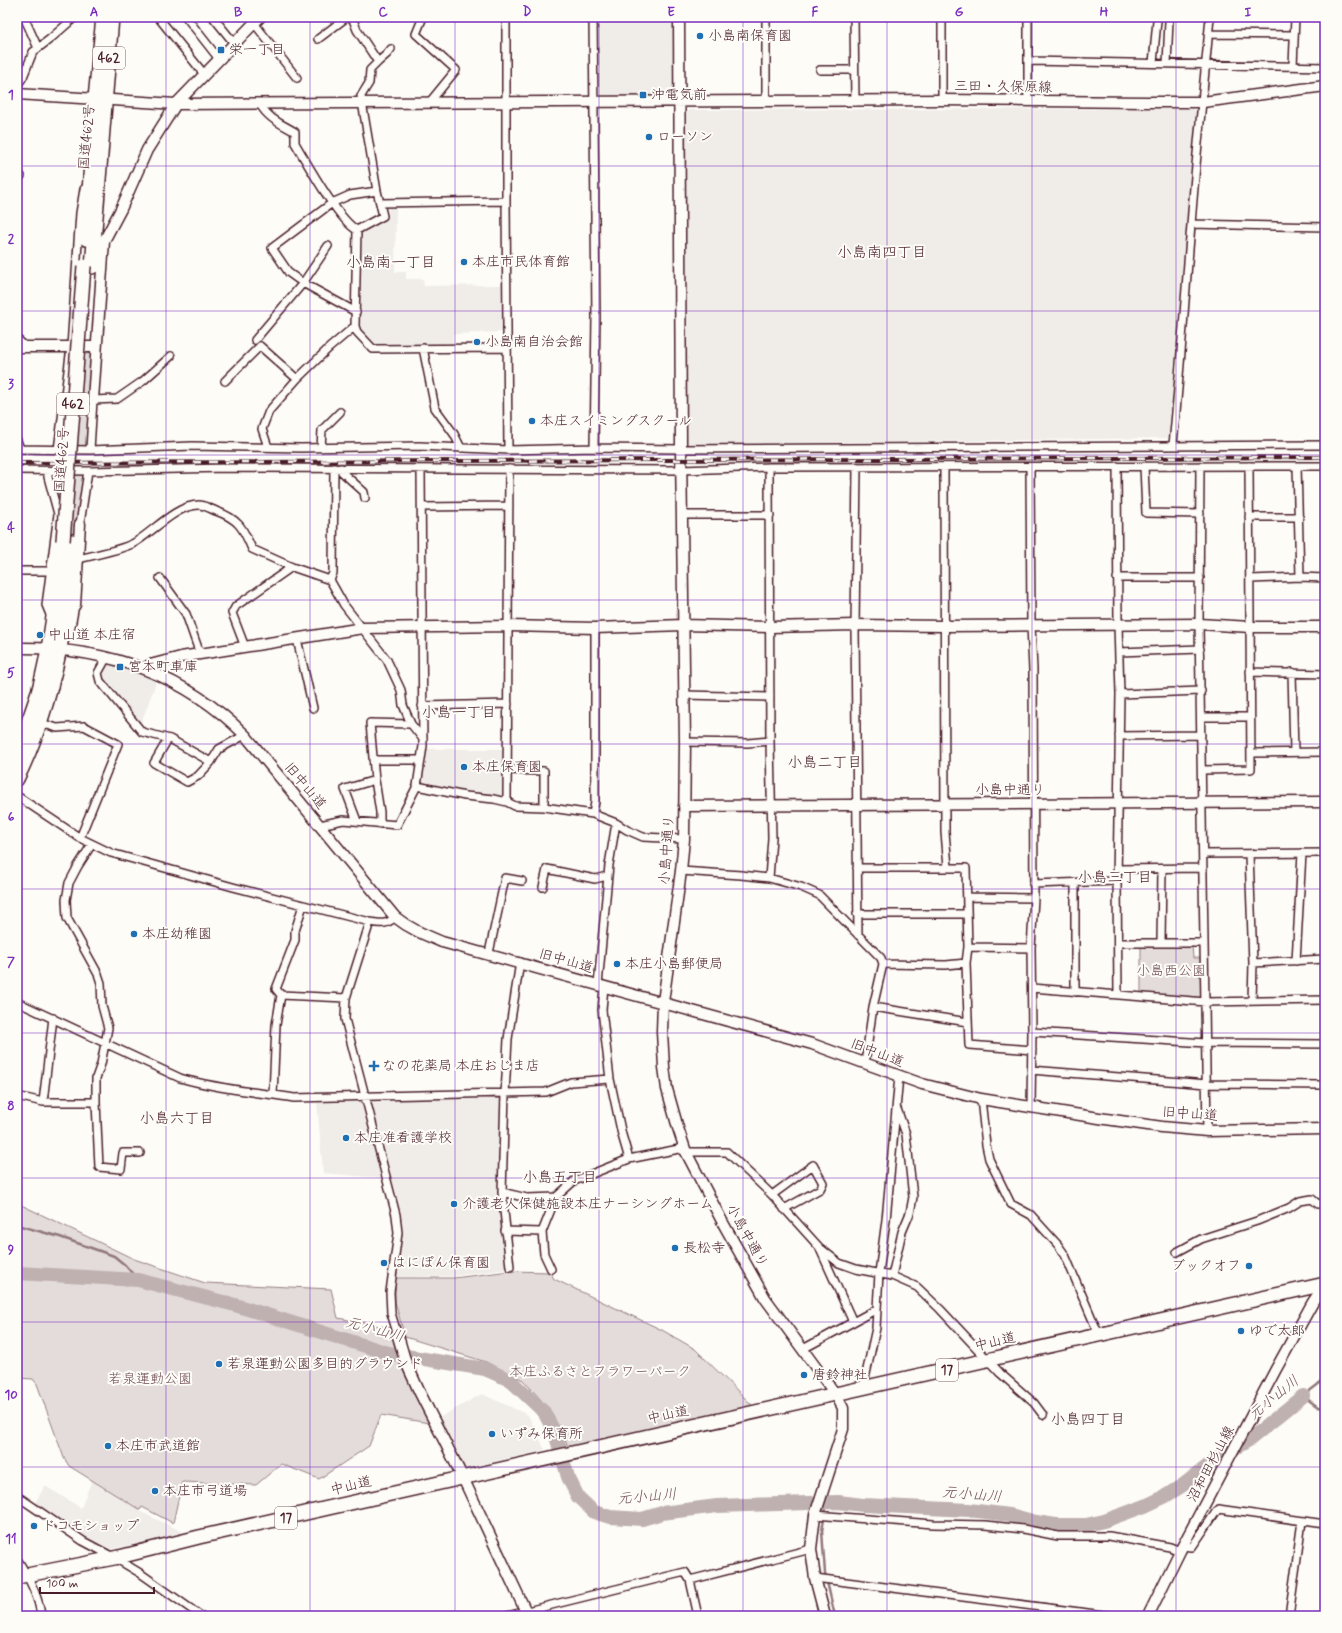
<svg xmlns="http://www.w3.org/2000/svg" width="1342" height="1633" viewBox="0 0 1342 1633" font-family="Mynerve,'Klee One',sans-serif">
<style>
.built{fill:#f0ece8}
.green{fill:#e3dcda;stroke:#967e82}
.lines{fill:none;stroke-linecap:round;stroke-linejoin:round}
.stream{stroke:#91777b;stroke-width:2.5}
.river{stroke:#c0b1b1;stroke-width:14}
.street-casing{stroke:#4a1f2b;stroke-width:10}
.secondary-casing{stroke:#4a1f2b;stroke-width:13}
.highway-casing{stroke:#4a1f2b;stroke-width:16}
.street{stroke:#fdfcf7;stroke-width:7}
.secondary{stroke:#fdfcf7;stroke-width:10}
.highway{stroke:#fdfcf7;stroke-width:13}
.rail-casing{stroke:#4a1f2b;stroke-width:4}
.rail{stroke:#fdfcf7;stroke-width:2.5;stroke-dasharray:8;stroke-linecap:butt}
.highway-bridge-casing{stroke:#4a1f2b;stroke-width:16;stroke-linecap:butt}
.highway-bridge{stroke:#fdfcf7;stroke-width:13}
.grid{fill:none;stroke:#7b2cbf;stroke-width:1;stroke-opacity:0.55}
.poi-dot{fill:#1f6fb2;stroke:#fdfcf7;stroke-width:1.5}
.labels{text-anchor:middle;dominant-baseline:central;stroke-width:4;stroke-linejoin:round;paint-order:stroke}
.shield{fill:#fdfcf7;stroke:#806168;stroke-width:1}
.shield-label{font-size:13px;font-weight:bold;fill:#4a1f2b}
.poi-label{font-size:14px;fill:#4a1f2b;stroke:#fdfcf7;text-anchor:start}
.street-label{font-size:14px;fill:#4a1f2b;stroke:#fdfcf7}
.park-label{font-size:14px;fill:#704e57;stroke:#fdfcf7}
.neighbourhood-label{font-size:15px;fill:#4a1f2b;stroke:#fdfcf7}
.water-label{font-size:15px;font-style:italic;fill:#73525a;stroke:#fdfcf7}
.neatline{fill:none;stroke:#7b2cbf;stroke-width:1.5}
.grid-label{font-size:13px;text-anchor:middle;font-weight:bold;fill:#7b2cbf}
</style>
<rect width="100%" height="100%" fill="#fdfcf7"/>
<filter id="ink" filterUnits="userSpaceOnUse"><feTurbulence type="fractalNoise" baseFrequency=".025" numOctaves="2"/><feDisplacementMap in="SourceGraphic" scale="8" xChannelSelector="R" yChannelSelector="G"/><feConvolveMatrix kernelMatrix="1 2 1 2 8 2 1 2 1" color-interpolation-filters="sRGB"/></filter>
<g filter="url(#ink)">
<path class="built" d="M 596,17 L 675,17 L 674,96 L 597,96 Z
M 1193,109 L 1197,112 L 1171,435 L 1167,438 L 685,445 L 686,112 L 689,110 Z
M 396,205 L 395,272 L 406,272 L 406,279 L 423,279 L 424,286 L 501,285 L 502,332 L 453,334 L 453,344 L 374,346 L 359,331 L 360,234 L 363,230 L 378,223 L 389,216 L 388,208 Z
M 105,663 L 137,673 L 156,682 L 140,726 L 113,697 L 101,676 Z
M 426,749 L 505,749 L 505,798 L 503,800 L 420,785 Z
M 501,1097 L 503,1098 L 499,1187 L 500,1208 L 508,1269 L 454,1276 L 396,1277 L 402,1239 L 400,1212 L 369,1100 L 371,1098 Z
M 359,1100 L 363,1103 L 383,1177 L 381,1178 L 323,1173 L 317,1101 Z
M 482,1394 L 528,1415 L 545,1450 L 467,1468 L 462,1466 L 437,1419 Z
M 92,1480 L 140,1510 L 139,1511 L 187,1534 L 106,1550 L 35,1503 L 45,1486 L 81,1508 Z"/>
<path class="green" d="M 72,353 L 91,354 L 90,370 L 92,371 L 87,447 L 60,447 Z
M 85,474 L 77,534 L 59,533 L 50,479 L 52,475 Z
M 1141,946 L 1192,946 L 1193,958 L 1201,958 L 1202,996 L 1198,999 L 1141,993 Z
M 17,1203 L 134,1259 L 205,1283 L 331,1289 L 338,1318 L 390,1328 L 398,1360 L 429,1423 L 381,1415 L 369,1446 L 319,1479 L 281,1464 L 256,1485 L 182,1482 L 173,1523 L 142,1507 L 140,1510 L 69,1466 L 64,1458 L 37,1384 L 33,1379 L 17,1378 Z
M 510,1271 L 550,1272 L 554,1279 L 662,1330 L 695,1349 L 754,1407 L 568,1447 L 560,1429 L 542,1401 L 523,1380 L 486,1362 L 405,1337 L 395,1302 L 395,1278 L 454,1278 Z"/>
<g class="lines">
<path class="stream" d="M 17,1225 L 60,1237 L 114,1256 L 125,1265 L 138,1280
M 1325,1379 L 1303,1396 L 1318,1407 L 1325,1408
M 827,1502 L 822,1531 L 825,1573 L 835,1616"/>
<path class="river" d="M 17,1273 L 138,1280 L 235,1305 L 388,1353 L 485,1369 L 510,1380 L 544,1412 L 555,1433 L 568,1477 L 578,1497 L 594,1512 L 610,1517 L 642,1519 L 662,1513 L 717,1506 L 838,1502 L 863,1505 L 969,1510 L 1010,1515 L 1036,1522 L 1056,1525 L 1086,1525 L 1104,1521 L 1145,1506 L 1164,1497 L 1183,1485 L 1218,1458 L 1249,1440 L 1303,1396"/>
<defs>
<path id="street" d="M 24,17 L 38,48
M 158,17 L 204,74
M 186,17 L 219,59
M 213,17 L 234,43
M 352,17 L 357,30 L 378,62 L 370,70 L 369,83 L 361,96 L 377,191 L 383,216 L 357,230 L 355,326 L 357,332 L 373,349 L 507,348
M 423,17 L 416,34 L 456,70 L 429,103
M 506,17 L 506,201 L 508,450
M 593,17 L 596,317 L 594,448
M 766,17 L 766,102
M 854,17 L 855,102
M 942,17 L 942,100
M 254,23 L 297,78
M 1208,34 L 1294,35
M 318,39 L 347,17
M 1029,61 L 1325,67
M 378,62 L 387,54 L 391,49
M 1153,63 L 1157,21
M 1167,64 L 1169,21
M 1293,66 L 1295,17
M 17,69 L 23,77
M 820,70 L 854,70
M 17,86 L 23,77 L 33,52 L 50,39 L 75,17
M 1028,101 L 1028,17
M 260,104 C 268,119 282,124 295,132 L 295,143 C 307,163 339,221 357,230
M 17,179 L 21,176
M 380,203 L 506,201
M 1191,224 L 1325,227
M 356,312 L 303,283 L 289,273 L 272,248 L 332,203 L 350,195 L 377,191
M 17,339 L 26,347
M 255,340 L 303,283 L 328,246
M 423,348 L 435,408 L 454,434 L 461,448
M 225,381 L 260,346 L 297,379
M 17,440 L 20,449
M 1173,445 C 1180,372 1185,298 1191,225 C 1196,156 1204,86 1210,17
M 268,447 L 262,429 L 269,411 L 297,379 L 329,348 L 355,326
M 321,448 L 322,430 L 340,412
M 17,449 L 90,450 L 192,446 L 301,448 L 419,446 L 508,450 L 594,448 L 681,449 L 1325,445
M 58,450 L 71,347 L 80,213 L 84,189
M 90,450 L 93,400 L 117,399 L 143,381 L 171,356
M 1117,466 L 1118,625 L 1120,694 L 1117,881 L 1118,995
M 1144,466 L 1146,513 L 1200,514
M 1200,466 L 1199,624 L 1207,1131
M 1297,466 L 1300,577
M 944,467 L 945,832 L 948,867
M 1030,467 L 1031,625 L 1033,670 L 1034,898 L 1031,948 L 1032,1032 L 1031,1107
M 341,468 L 342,472 L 364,492 L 365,498
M 857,468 L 855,627 L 858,935
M 17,470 L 88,471 L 226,468 L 681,470 L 769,467 L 1325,466
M 48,471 L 48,477 L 58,514 L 46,605 L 51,617
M 422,507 L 509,506
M 683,515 L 770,515
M 1249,517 L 1299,517
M 80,524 L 88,471
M 78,559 C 91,556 124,549 134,543 C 153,532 176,505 199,505 C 204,505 211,509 216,511 C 239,519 243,528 252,549 L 292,567 L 330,580 L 344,605 L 387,660 L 401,690 L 403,705 L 411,724 L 423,739
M 17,571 L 51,571
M 160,578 L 186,614 L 200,654
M 1117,578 L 1200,578
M 1250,579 L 1300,577 L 1325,578
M 330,580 L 333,573 L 334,468
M 63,626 L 71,627 L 75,605
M 297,639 L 313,708
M 245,647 L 232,613 L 236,606 L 292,567
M 1119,652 L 1200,649
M 107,657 L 98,673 L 100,681 L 142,732 L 170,739 L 211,762 L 219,749 L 245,735
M 1250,672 L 1325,674
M 1292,672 L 1294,752
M 1120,694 L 1201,691
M 684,695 L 770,697
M 422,706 L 508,704
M 1201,717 L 1250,717
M 41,723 L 57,728 L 84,726 L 118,744 L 80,838
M 1119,736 L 1201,735
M 168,739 L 154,763 L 187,782 L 198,776 L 211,762
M 685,742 L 748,743 L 770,741
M 1251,753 L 1325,752
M 373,760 L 421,760
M 507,770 L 544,771 L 544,807
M 1203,770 L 1251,769 L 1249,466
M 417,786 L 465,796 L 494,799 L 507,802 L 515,806 L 544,807 L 593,814 L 616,823 L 627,830 L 643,837 L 684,839
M 17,796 L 80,838 L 111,853 L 233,887 L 370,922 C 381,924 387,925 395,917
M 507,802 L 509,469
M 593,814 L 595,802 L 595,628
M 357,821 L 345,789 L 375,780
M 380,824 L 380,812 L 375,780 L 370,723 L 411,724
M 320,825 L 343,820 L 397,825 L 417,786 L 423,746 L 421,469
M 1203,854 L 1325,853
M 1249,854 L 1253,963 L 1252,1001
M 857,868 L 966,868 L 968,947 L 966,963 L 969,1045 L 1032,1050
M 1118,869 L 1203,868
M 681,871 L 741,875 L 769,878 L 801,887 L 819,895 L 881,958 L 883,964 L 873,1007 L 865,1063
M 769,878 L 772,838 L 770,741 L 769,467
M 1075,883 L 1075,992
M 1033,884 L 1117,881
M 543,887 L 547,869 L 595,879 L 607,876
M 967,897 L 1034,898
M 303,905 L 295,931 L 295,940 L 276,989 L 281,995 L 346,998
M 857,914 L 966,914
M 370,922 L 346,998 L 345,1019 L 396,1215 L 398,1233 L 390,1292 L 391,1313 L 398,1336
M 1119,943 L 1204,943
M 1161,943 L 1162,869
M 968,947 L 1031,948
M 489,953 L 505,878 L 522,881
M 1296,961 L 1302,853
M 1253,963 L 1325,959
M 883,964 L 946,965 L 966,963
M 598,985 L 609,865 L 616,823
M 604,986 L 602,1010 L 610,1079 L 622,1135 L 629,1159
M 1032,988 L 1206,1002 L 1325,1000
M 17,1002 L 180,1078 C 218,1089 256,1092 294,1098 L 546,1092 L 571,1082 L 610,1079
M 873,1007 L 968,1022
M 1032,1032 L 1206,1043 L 1325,1044
M 1031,1070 L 1207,1084 L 1325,1085
M 273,1095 L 276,1025 L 281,995
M 17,1096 L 43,1102 L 96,1102 L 96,1078 L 101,1064 L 108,1028 L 102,1006 L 101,983 L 98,974 L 67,918 L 66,900 L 69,883 L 78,866 L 92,844
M 981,1099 L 986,1145 L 989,1159 L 1011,1204 L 1031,1215 L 1058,1245 L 1065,1255 L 1099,1335
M 43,1102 L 53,1018
M 96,1102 L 99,1167 L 121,1169 L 123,1153 L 140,1153
M 502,1192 L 527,1198 L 556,1197
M 772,1195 L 813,1165 L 823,1183 L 820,1189 L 784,1209
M 505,1231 L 542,1232
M 820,1249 L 853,1322
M 1177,1252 L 1201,1239 L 1257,1221 L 1289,1208 L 1300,1201 L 1312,1199 L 1318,1204 L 1325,1203
M 510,1267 L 502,1192 L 505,1094 L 508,1039 L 520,962
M 551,1269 L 544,1254 L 542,1232 L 556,1197 L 574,1181 L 629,1159 L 679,1149 L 686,1152 L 727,1152 L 772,1195 L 820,1248 L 839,1263 L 856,1269 L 892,1276 L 917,1287 L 940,1309 L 1000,1373 L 1034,1403 L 1043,1415
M 892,1276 L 902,1232 L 910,1213 L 913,1197 L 906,1134 L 897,1109
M 803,1349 L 877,1309
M 863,1388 L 876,1328 L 879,1273 L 886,1220 L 899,1076
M 17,1496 L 83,1541 L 115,1558 L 140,1573 L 201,1616
M 815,1515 L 933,1524 L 986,1525 L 1023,1529 L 1058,1536 L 1109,1536 L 1170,1547 L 1180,1551
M 1183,1546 L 1192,1547 L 1218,1509 L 1325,1524
M 17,1559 C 28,1576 39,1596 41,1616
M 815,1578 L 1111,1616
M 690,1580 L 811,1549
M 507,1616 L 685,1572 L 690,1580 L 698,1616
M 1289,1616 L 1302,1521"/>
<path id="secondary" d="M 679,17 L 681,449 L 685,742 L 684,839 L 681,871 L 663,1002 L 662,1032 L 664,1067 L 667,1089 L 678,1128 L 686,1152 L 723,1223 L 765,1298 L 836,1395 L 843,1408 L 843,1429 L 815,1515 L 811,1549 L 815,1578 L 825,1616
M 17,94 L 176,104 L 942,100 L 1146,102 L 1203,102 L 1325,86
M 17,347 L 96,347
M 93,400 L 104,241 L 121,209 L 147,150 L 176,104 L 260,17
M 75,605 L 80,524
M 17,648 C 104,647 182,672 245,735 L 395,917 C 410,929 425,935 442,942 L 812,1044 L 922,1084 L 981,1099 L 1099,1118 L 1162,1127 L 1207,1131 L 1325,1129
M 144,669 L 150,665 L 181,657 L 363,628 L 509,626 L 595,628 L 683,625 L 770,627 L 855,625 L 944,626 L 1199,624 L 1251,627 L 1325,627
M 684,806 L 1325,802
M 398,1336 L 405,1360 L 419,1391 L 463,1478 L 528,1616
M 1148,1616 L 1180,1551 L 1276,1369 L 1313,1302 L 1325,1284"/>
<path id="highway" d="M 86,239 L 95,99 L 103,17
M 92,267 L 112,17
M 17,750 C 25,730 33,710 39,689 C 52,641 56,590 63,541
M 17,779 C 40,732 54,683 63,632 C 67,602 69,571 72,541
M 17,1577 L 119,1557 L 199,1537 L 1325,1284"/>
</defs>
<use href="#street" class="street-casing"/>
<use href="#secondary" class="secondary-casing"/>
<use href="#highway" class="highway-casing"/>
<use href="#street" class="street"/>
<use href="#secondary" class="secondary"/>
<use href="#highway" class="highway"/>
<defs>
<path id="rail" d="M 17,463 L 1325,457"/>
</defs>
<use href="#rail" class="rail-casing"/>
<use href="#rail" class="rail"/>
<defs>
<path id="highway-bridge" d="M 63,541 L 84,266"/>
</defs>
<use href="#highway-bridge" class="highway-bridge-casing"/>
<use href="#highway-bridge" class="highway-bridge"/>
</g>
</g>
<path class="grid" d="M 166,17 L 166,1616M 310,17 L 310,1616M 455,17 L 455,1616M 599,17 L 599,1616M 743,17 L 743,1616M 887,17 L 887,1616M 1032,17 L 1032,1616M 1176,17 L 1176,1616M 17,166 L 1325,166M 17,311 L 1325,311M 17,455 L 1325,455M 17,600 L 1325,600M 17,744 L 1325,744M 17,889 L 1325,889M 17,1033 L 1325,1033M 17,1178 L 1325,1178M 17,1322 L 1325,1322M 17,1467 L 1325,1467"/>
<g class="poi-dot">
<circle cx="700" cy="36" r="4"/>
<rect x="217" y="46" width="8" height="8" rx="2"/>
<rect x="639" y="91" width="8" height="8" rx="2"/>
<circle cx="649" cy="137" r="4"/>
<circle cx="464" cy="262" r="4"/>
<circle cx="477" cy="342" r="4"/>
<circle cx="532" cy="421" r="4"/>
<circle cx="40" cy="635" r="4"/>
<rect x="116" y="663" width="8" height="8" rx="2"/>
<circle cx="464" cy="767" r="4"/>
<circle cx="134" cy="934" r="4"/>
<circle cx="617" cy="964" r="4"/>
<path d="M372 1060h4v4h4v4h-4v4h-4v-4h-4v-4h4z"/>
<circle cx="346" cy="1138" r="4"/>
<circle cx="454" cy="1204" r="4"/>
<circle cx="675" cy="1248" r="4"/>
<circle cx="384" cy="1263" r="4"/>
<circle cx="1249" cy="1266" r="4"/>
<circle cx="1241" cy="1331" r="4"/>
<circle cx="219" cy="1364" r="4"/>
<circle cx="804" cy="1375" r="4"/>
<circle cx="492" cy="1434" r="4"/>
<circle cx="108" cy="1446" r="4"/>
<circle cx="155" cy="1491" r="4"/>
<circle cx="34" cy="1526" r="4"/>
</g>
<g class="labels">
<g class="shield">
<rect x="93" y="47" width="32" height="22" rx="3"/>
<rect x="57" y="393" width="32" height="22" rx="3"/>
<rect x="936" y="1359" width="22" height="22" rx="3"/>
<rect x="275" y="1507" width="22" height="22" rx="3"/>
</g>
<g class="shield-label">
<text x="109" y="58">462</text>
<text x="73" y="404">462</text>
<text x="947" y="1370">17</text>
<text x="286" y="1518">17</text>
</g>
<g class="poi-label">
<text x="708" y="36">小島南保育園</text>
<text x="229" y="50">栄一丁目</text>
<text x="651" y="95">沖電気前</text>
<text x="657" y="137">ローソン</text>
<text x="472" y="262">本庄市民体育館</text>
<text x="485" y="342">小島南自治会館</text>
<text x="540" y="421">本庄スイミングスクール</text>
<text x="48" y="635">中山道 本庄宿</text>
<text x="128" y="667">宮本町車庫</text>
<text x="472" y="767">本庄保育園</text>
<text x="142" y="934">本庄幼稚園</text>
<text x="625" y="964">本庄小島郵便局</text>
<text x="382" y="1066">なの花薬局 本庄おじま店</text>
<text x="354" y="1138">本庄准看護学校</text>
<text x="462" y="1204">介護老人保健施設本庄ナーシングホーム</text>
<text x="683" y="1248">長松寺</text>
<text x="392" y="1263">はにぽん保育園</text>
<text x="1241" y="1266" text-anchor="end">ブックオフ</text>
<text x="1249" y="1331">ゆで太郎</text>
<text x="227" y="1364">若泉運動公園多目的グラウンド</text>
<text x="812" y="1375">唐鈴神社</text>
<text x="500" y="1434">いずみ保育所</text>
<text x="116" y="1446">本庄市武道館</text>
<text x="163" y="1491">本庄市弓道場</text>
<text x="42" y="1526">ドコモショップ</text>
</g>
<g class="street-label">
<text transform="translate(1003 87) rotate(1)">三田・久保原線</text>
<text transform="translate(87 137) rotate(-85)">国道462号</text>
<text transform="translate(62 460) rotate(-86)">国道462号</text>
<text transform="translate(305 786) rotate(50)">旧中山道</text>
<text x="1010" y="790">小島中通り</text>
<text transform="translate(667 850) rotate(-86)">小島中通り</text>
<text transform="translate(566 961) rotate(16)">旧中山道</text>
<text transform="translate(877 1053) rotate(21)">旧中山道</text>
<text transform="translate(1190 1114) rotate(4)">旧中山道</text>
<text transform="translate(747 1236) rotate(61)">小島中通り</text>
<text transform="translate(995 1342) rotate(-13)">中山道</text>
<text transform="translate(668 1415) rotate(-12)">中山道</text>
<text transform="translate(1211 1464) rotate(-62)">沼和田杉山線</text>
<text transform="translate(351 1486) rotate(-13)">中山道</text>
</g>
<g class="park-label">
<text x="1171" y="971">小島西公園</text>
<text x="600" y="1372">本庄ふるさとフラワーパーク</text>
<text x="150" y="1379">若泉運動公園</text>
</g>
<g class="neighbourhood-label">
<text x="882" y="253">小島南四丁目</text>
<text x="391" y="263">小島南一丁目</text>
<text x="459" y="713">小島一丁目</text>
<text x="825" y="763">小島二丁目</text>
<text x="1115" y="878">小島三丁目</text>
<text x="177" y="1119">小島六丁目</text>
<text x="560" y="1178">小島五丁目</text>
<text x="1088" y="1420">小島四丁目</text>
</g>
<g class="water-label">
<text transform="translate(375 1330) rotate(15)">元小山川</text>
<text transform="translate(1274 1398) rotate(-39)">元小山川</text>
<text transform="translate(972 1495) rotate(5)">元小山川</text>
<text transform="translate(647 1497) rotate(-5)">元小山川</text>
</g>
</g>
<rect width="1342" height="1633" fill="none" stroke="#fdfcf7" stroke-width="44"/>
<path d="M40 1587v6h114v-6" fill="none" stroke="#4a1f2b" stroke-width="2"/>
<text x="46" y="1587" font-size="12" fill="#4a1f2b" stroke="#fdfcf7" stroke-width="3" paint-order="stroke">100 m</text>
<rect x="22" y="22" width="1298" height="1589" class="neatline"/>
<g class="grid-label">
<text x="94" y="16">A</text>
<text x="238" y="16">B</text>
<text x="383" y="16">C</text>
<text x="527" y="16">D</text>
<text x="671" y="16">E</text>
<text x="815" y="16">F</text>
<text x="959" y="16">G</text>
<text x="1104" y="16">H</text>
<text x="1248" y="16">I</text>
<text x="11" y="99">1</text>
<text x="11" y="243">2</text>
<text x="11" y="388">3</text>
<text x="11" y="532">4</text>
<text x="11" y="677">5</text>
<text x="11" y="821">6</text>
<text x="11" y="966">7</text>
<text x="11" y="1110">8</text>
<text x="11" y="1254">9</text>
<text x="11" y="1399">10</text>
<text x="11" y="1543">11</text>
</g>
</svg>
